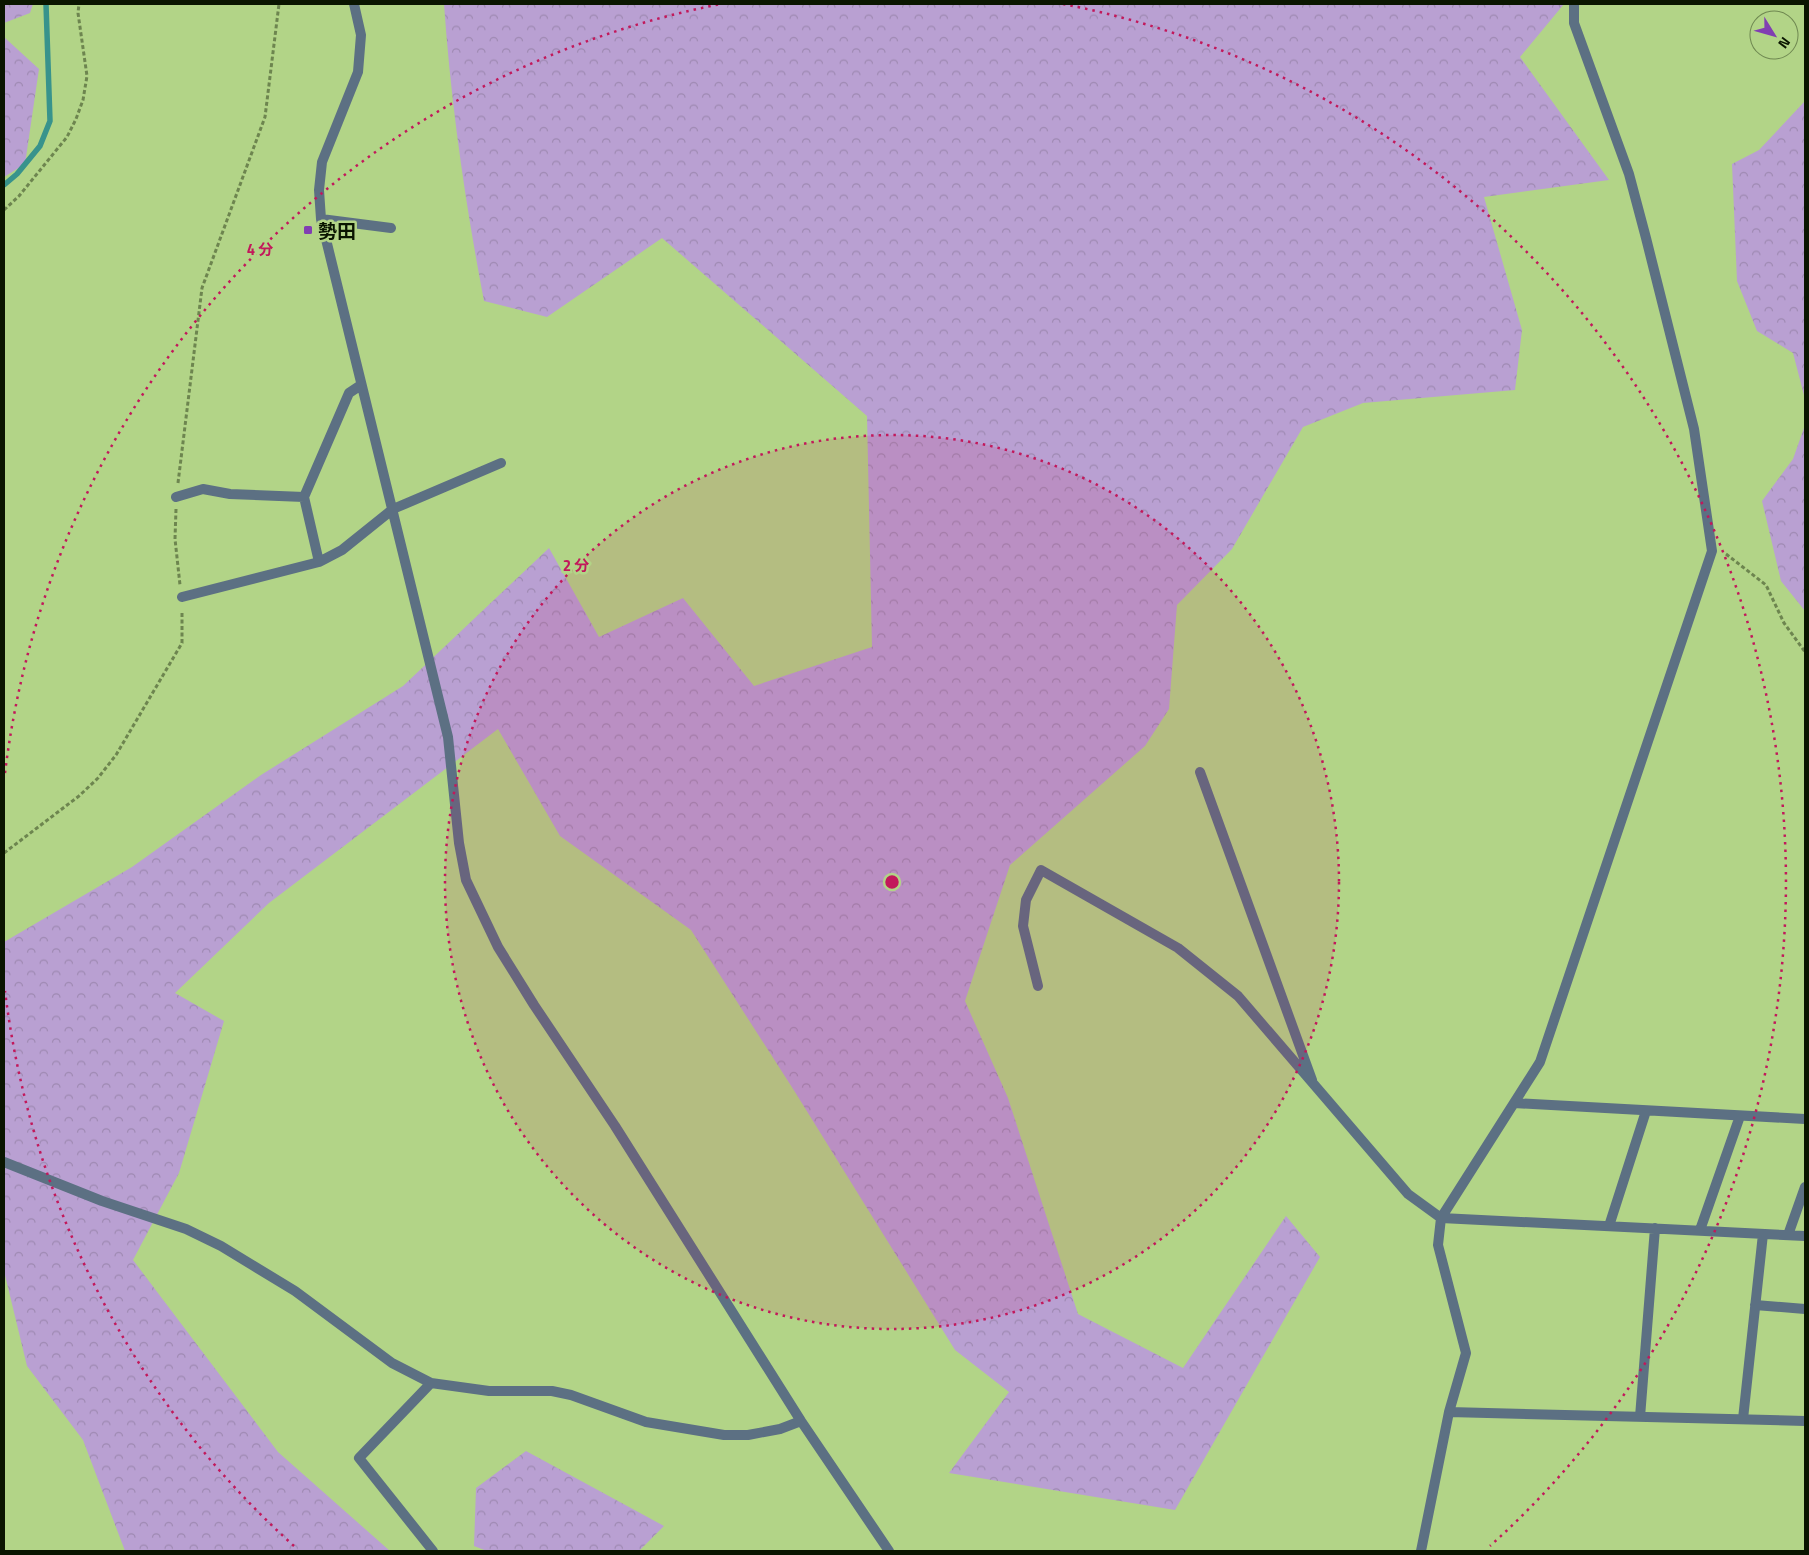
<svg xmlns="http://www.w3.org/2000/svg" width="1809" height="1555" viewBox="0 0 1809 1555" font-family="'Titillium Web','Noto Sans JP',sans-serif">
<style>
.forest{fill:url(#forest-crowns)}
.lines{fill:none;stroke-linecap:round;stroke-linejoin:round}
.stream{stroke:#38938c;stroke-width:5.5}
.path{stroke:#6d854f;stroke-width:3;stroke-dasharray:4 2.5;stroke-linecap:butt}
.minor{stroke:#5c7083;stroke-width:10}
.ring{fill:none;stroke:#c2185b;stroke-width:2.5;stroke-dasharray:2.5 5}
.poi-dot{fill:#813eb2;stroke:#b2d487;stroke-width:2}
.labels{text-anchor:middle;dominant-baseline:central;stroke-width:5;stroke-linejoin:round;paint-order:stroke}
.poi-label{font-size:19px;font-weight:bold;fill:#0a1500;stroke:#b2d487;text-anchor:start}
.centre{fill:#c2185b;stroke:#b2d487;stroke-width:2.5}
.ring-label{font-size:15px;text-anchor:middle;font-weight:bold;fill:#c2185b;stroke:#b2d487;stroke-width:5;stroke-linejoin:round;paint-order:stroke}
</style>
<defs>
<pattern id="forest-crowns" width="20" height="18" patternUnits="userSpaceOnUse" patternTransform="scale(1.25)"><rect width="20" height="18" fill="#b9a0d2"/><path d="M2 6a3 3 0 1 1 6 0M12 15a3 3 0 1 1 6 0" fill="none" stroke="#9e89b2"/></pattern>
</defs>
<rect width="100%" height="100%" fill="#b2d487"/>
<path class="forest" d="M 4,4 L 33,4 L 30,13 L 4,23 Z
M 444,4 L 1564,4 L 1520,57 L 1609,180 L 1484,197 L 1522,330 L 1515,390 L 1363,403 L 1303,427 L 1232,549 L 1177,605 L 1169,709 L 1145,746 L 1010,865 L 965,1001 L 1008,1098 L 1078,1314 L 1183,1368 L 1286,1216 L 1320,1257 L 1175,1510 L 949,1473 L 1009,1392 L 955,1350 L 795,1092 L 691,930 L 560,836 L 498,729 L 269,903 L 175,993 L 224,1021 L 179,1173 L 133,1260 L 278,1452 L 390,1551 L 125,1551 L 83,1440 L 27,1366 L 4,1271 L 4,942 L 132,867 L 261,775 L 403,686 L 549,548 L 599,637 L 683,598 L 754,686 L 872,647 L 867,416 L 662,238 L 547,317 L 484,301 C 465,202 451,104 444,4 Z
M 4,37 L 39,69 L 25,164 L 4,177 Z
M 1805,101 L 1805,399 L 1793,353 L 1757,331 L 1737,281 L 1732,164 L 1759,150 Z
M 1805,425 L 1805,611 L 1781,581 L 1762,501 L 1793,459 Z
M 526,1451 L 664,1526 L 639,1551 L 487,1551 L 474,1546 L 476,1488 Z"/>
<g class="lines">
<path class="stream" d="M 4,185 L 17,174 L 40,146 L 50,121 L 46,4"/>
<path class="path" d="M 4,210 L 19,196 L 67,137 L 76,119 L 83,100 L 87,76 L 78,13 L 79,4
M 178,483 L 202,288 L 265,117 L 279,4
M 176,509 L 175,539 L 180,585
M 1726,554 L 1766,585 L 1784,623 L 1805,652
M 4,853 L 79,796 L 98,778 L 116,755 L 182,643 L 182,611"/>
<path class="minor" d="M 354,4 L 361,35 L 358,72 L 322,162 L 319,190 L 321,219 L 448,737 L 459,843 L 466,880 L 498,947 L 534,1005 L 615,1126 L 801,1421 L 889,1551
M 321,219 L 391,228
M 176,497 L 203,489 L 230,494 L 304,497
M 319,562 L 304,497 L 349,393 L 361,385
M 182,597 L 319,562 L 342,550 L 393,509 L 501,463
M 1200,772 L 1312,1080
M 1038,986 L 1023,926 L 1026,900 L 1041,870 L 1178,948 L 1238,996 L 1408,1194 L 1441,1218 L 1805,1236
M 1514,1103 L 1805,1119
M 4,1162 L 102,1201 L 186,1229 L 221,1246 L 295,1291 L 392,1363 L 431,1383 L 489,1391 L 552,1391 L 571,1395 L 646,1422 L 724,1435 L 748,1435 L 780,1429 L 801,1421
M 1609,1226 L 1646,1111
M 1700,1230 L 1740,1116
M 1788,1235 L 1805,1187
M 1755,1305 L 1805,1309
M 431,1383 L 359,1458 L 433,1551
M 1449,1412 L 1805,1421
M 1640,1417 L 1655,1228
M 1743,1419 L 1763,1234
M 1421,1551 L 1449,1412 L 1466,1353 L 1438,1245 L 1441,1218 L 1540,1062 L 1712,551 L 1694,429 L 1646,238 L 1629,174 L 1574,23 L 1574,4"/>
</g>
<circle cx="892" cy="882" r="447" fill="#c2185b" fill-opacity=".12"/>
<g class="ring">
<circle cx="892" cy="882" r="447"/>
<path d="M294 1546A894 894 0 0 1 5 991M5 773A894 894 0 0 1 721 4M1063 4A894 894 0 0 1 1490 1546"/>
</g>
<rect class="poi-dot" x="303" y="225" width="10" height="10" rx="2.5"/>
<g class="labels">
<g class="poi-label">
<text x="318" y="230">勢田</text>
</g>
</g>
<circle cx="892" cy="882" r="8" class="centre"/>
<g class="ring-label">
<text x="260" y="255">4 分</text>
<text x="576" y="571">2 分</text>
</g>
<rect width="1809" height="1555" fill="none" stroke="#0a1500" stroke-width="10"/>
<g transform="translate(1774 35) rotate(127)"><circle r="24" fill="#b2d487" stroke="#6f8851"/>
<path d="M0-4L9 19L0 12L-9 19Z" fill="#813eb2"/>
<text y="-8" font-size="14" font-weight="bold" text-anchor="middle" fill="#0a1500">N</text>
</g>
</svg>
